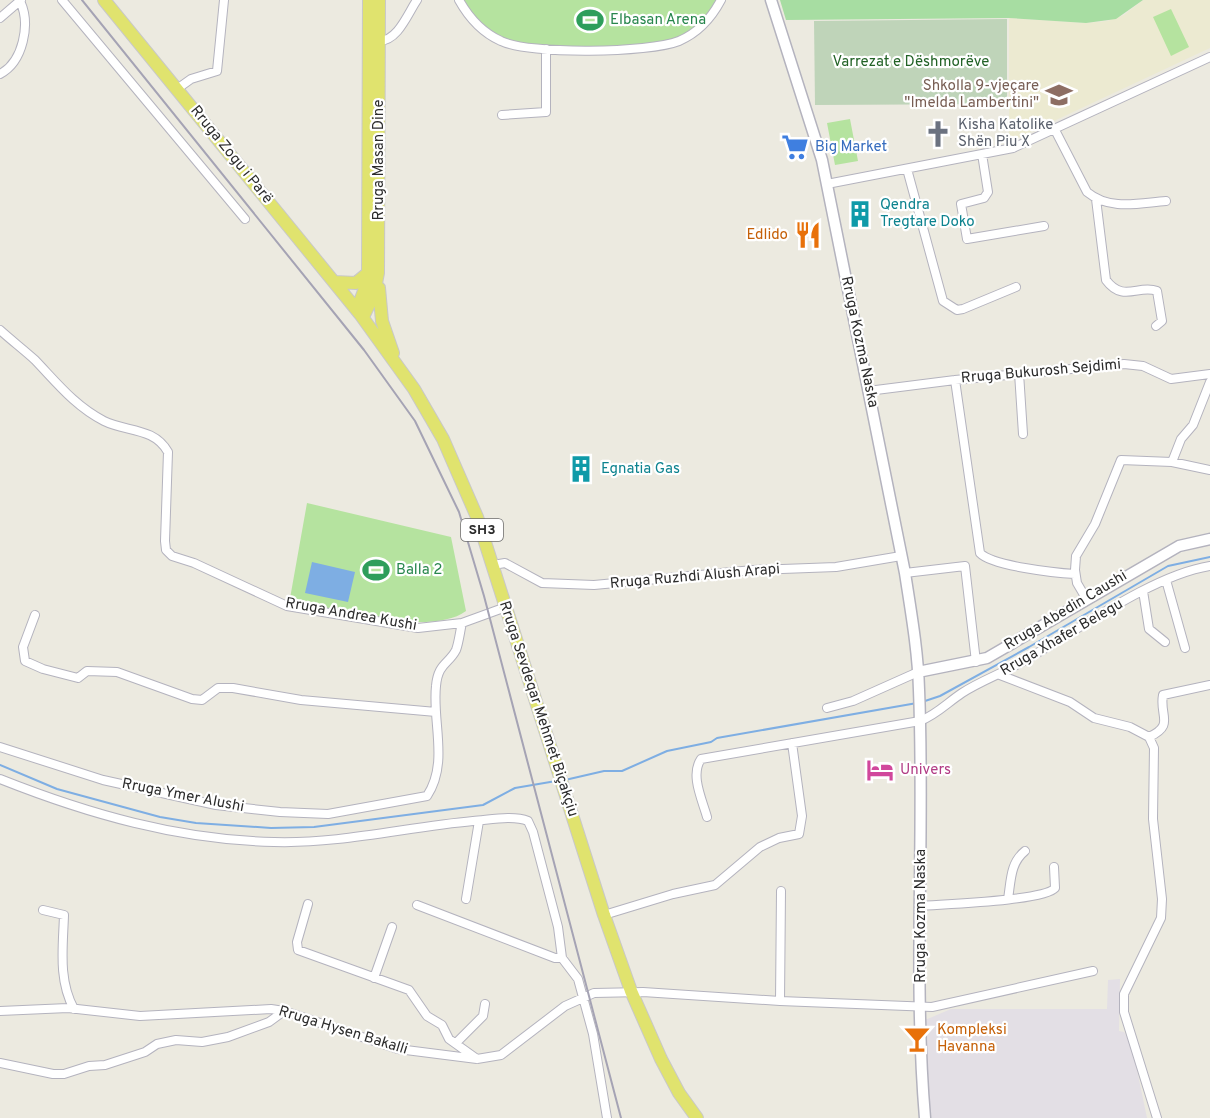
<svg xmlns="http://www.w3.org/2000/svg" width="1210" height="1118" viewBox="0 0 1210 1118" font-family="Overpass,sans-serif">
<style>
.industrial{fill:#e3dfe5}
.education{fill:#ecead1}
.green{fill:#a7dda2}
.cemetery{fill:#bfd4b9}
.pitch{fill:#b5e39f}
.water{fill:#7eaee3}
.lines{fill:none;stroke-linecap:round;stroke-linejoin:round}
.stream{stroke:#7eaee3;stroke-width:2}
.street-casing{stroke:#b4b3be;stroke-width:10}
.secondary-casing{stroke:#b4b3be;stroke-width:13}
.primary-casing{stroke:#c8c8c8;stroke-width:14}
.street{stroke:#fff;stroke-width:8}
.secondary{stroke:#fff;stroke-width:10}
.primary{stroke:#e0e36e;stroke-width:12}
.rail{stroke:#a5a3b4;stroke-width:2}
.labels{text-anchor:middle;dominant-baseline:central;stroke-width:4.5;stroke-linejoin:round;paint-order:stroke}
.shield{fill:#fff;stroke:#6b6b6b;stroke-width:1.5}
.shield-label{font-size:14px;font-weight:bold;fill:#2c2c2c}
.leisure-label{font-size:15px;fill:#27864d;stroke:#fff;text-anchor:start}
.park-label{font-size:15px;fill:#226226;stroke:#fff}
.education-label{font-size:15px;fill:#785e54;stroke:#fff;text-anchor:end}
.worship-label{font-size:15px;fill:#5b616d;stroke:#fff;text-anchor:start}
.shop-label{font-size:15px;fill:#366cbe;stroke:#fff;text-anchor:start}
.street-label{font-size:15px;fill:#2c2c2c;stroke:#fff}
.culture-label{font-size:15px;fill:#0d838f;stroke:#fff;text-anchor:start}
.food-label{font-size:15px;fill:#c56008;stroke:#fff;text-anchor:end}
.hotel-label{font-size:15px;fill:#b23c85;stroke:#fff;text-anchor:start}
</style>
<rect width="100%" height="100%" fill="#eceae0"/>
<path class="industrial" d="M 1120,979 L 1119,1031 L 1124,1032 L 1132,1046 L 1147,1118 L 930,1118 L 925,1020 L 951,1009 L 1107,1009 L 1108,980 Z"/>
<path class="education" d="M 1143,0 L 1210,0 L 1210,48 L 1009,142 L 1009,18 L 1086,23 L 1107,21 L 1124,15 Z"/>
<path class="green" d="M 780,0 L 1143,0 L 1116,19 L 1086,23 L 1009,18 L 786,20 Z"/>
<path class="cemetery" d="M 1007,19 L 1007,104 L 815,105 L 814,21 Z"/>
<path class="pitch" d="M 464,0 L 718,0 C 707,16 694,34 675,40 C 647,48 533,50 507,39 C 488,31 473,17 464,0 Z
M 1171,9 L 1189,47 L 1171,56 L 1153,17 Z
M 850,119 L 858,161 L 835,165 L 827,123 Z
M 307,503 L 451,537 L 466,611 C 432,637 331,610 289,604 Z"/>
<path class="water" d="M 312,562 L 355,572 L 348,602 L 305,593 Z"/>
<g class="lines">
<path class="stream" d="M 922,702 L 940,696 L 1029,647 L 1168,566 L 1210,557
M 0,765 L 57,789 L 160,817 L 196,823 L 271,828 L 314,827 L 483,805 L 515,788 L 556,781
M 565,780 L 604,771 L 622,771 L 667,751 L 711,742 L 717,738 L 917,703"/>
<defs>
<path id="street" d="M 62,0 L 245,219
M 459,0 C 469,18 481,32 501,41 C 530,55 649,53 679,41 C 698,33 712,17 721,0
M 0,18 L 21,0
M 379,41 C 398,41 408,13 417,0
M 0,74 C 23,62 31,24 20,1
M 177,89 L 191,79 L 217,71 L 224,0
M 502,115 L 546,112 L 546,49
M 1055,130 L 1087,192 C 1110,211 1139,203 1166,201
M 982,154 L 988,192 L 984,198 L 961,204 L 967,239 L 1044,226
M 907,169 L 943,301 L 957,310 L 963,309 L 1016,287
M 827,184 L 1013,148 L 1210,57
M 1096,199 L 1106,280 C 1123,303 1139,284 1157,291 L 1162,321 L 1156,326
M 0,330 C 11,340 24,350 35,360 C 57,383 75,406 104,421 C 126,432 154,427 168,452 L 165,541 L 166,550 L 172,556 L 194,563 L 287,606 L 418,628 L 462,623
M 1019,373 L 1023,434
M 955,380 L 980,553 C 992,566 1056,573 1075,574
M 868,391 L 955,380 L 1124,364 L 1143,366 L 1171,379 L 1210,374
M 1172,462 L 1181,439 L 1193,425 L 1210,382
M 493,565 L 505,563 L 542,583 L 594,585 L 753,570 L 836,567 L 901,556
M 905,573 L 965,566 L 976,662
M 1166,580 L 1185,648
M 1143,591 L 1149,629 L 1165,642
M 1087,600 L 1077,583 L 1075,570 L 1076,556 L 1095,524 L 1121,460 L 1172,462 L 1210,470
M 35,615 L 23,647 L 25,661 L 43,669 L 78,678 L 87,671 L 117,672 L 192,699 L 202,700 L 218,688 L 233,688 L 301,700 L 436,712
M 1000,675 L 1070,702 L 1094,718 L 1130,727 L 1149,737 L 1154,748 L 1153,819 L 1162,899 L 1161,918 L 1124,994 L 1124,1012 L 1157,1118
M 827,708 L 853,701 L 918,672
M 1149,737 C 1175,725 1159,716 1163,695 L 1210,685
M 0,747 L 103,780 L 216,805 L 280,812 L 328,814 L 427,796 C 449,763 432,722 436,686 C 438,663 449,664 456,650 C 459,642 460,631 462,623 L 506,607
M 0,779 C 88,814 179,840 274,842 C 340,844 407,827 473,821 C 489,820 513,815 528,821 L 533,832 L 558,927 L 562,958 L 578,979 L 593,1034 L 607,1118
M 707,817 C 702,799 690,775 701,759 L 920,721 C 936,715 947,703 962,693 C 982,680 1006,672 1027,659 C 1078,630 1153,575 1210,566
M 466,899 L 479,821
M 1008,899 C 1011,881 1010,863 1025,851
M 308,904 L 297,942 L 298,950 L 409,990 L 427,1016 L 442,1025 L 449,1039 L 477,1059
M 417,905 L 555,958 L 562,958
M 920,906 C 943,904 1044,901 1055,888 L 1054,867
M 43,910 L 64,915 C 63,947 58,980 74,1009
M 604,915 L 673,894 L 715,885 L 760,847 L 779,838 L 799,834 L 802,816 L 792,743
M 374,978 L 392,927
M 780,1001 L 781,891
M 0,1011 L 68,1008 L 140,1016 L 271,1009 L 284,1011 L 398,1049 L 477,1059 L 501,1055 L 565,1006 L 594,993 L 643,992 L 780,1001 L 932,1007 L 1093,971
M 457,1042 L 483,1016 L 485,1004
M 0,1063 L 53,1074 L 64,1074 L 89,1066 L 105,1065 L 145,1052 L 157,1044 L 176,1040 L 202,1042 L 228,1037 L 269,1022 L 284,1011"/>
<path id="secondary" d="M 771,0 L 822,160 L 905,573 C 911,612 918,651 919,690 C 925,833 913,976 925,1118
M 918,672 L 987,658 L 1179,546 L 1210,539"/>
<path id="primary" d="M 104,0 L 360,314 L 414,389 L 443,439 L 477,517 L 604,915 L 631,991 L 661,1059 L 679,1093 L 697,1118
M 334,282 L 356,283 L 368,273
M 379,288 L 382,321 L 393,353
M 357,310 L 368,280 L 369,0
M 363,317 L 374,294 L 378,273 L 379,0"/>
</defs>
<use href="#street" class="street-casing"/>
<use href="#secondary" class="secondary-casing"/>
<use href="#primary" class="primary-casing"/>
<use href="#street" class="street"/>
<use href="#secondary" class="secondary"/>
<use href="#primary" class="primary"/>
<path class="rail" d="M 82,0 L 364,350 L 415,421 L 459,512 L 484,596 L 621,1118"/>
</g>
<defs>
<symbol id="stadium-bare" viewBox="-9 -9 18 18"><path d="M0-5a6.5 5 0 1 0 0 10a6.5 5 0 1 0 0-10ZM-3.5-1.8h7v3.6h-7Z" fill="#2e9e5b" stroke="#fff" stroke-width="2.5" paint-order="stroke"/></symbol>
<symbol id="school-bare" viewBox="-9 -9 18 18"><path d="M0-5L7-2L0 1L-7-2ZM-4 1L0 2.5L4 1V4Q0 6-4 4Z" fill="#8d6e63" stroke="#fff" stroke-width="2.5" paint-order="stroke"/></symbol>
<symbol id="church-bare" viewBox="-9 -9 18 18"><path d="M-1.2-6h2.4v3.5h3.3v2.4h-3.3V6h-2.4V-.1h-3.3v-2.4h3.3Z" fill="#6b7280" stroke="#fff" stroke-width="2.5" paint-order="stroke"/></symbol>
<symbol id="supermarket-bare" viewBox="-9 -9 18 18"><path d="M-6-5.5h2.5l.6 2H6L4.5 2H-2.5L-4.4-4H-6ZM-1.5 3.2a1.3 1.3 0 1 0 .1 0ZM3 3.2a1.3 1.3 0 1 0 .1 0Z" fill="#3f7fe0" stroke="#fff" stroke-width="2.5" paint-order="stroke"/></symbol>
<symbol id="building-bare" viewBox="-9 -9 18 18"><path d="M-4-6H4V6H1V3H-1V6H-4ZM-2.5-4.3h1.7v1.8h-1.7ZM.8-4.3h1.7v1.8H.8ZM-2.5-1h1.7V.8h-1.7ZM.8-1h1.7V.8H.8Z" fill="#0f9aa8" stroke="#fff" stroke-width="2.5" paint-order="stroke"/></symbol>
<symbol id="restaurant-bare" viewBox="-9 -9 18 18"><path d="M-5-6h1v4h1v-4h1v4h1v-4h1v5L-1.5 .5V6h-2V.5L-5-1ZM5-6V6H3V1.5H1.5Q1.5-4 5-6Z" fill="#e8710a" stroke="#fff" stroke-width="2.5" paint-order="stroke"/></symbol>
<symbol id="hotel-bare" viewBox="-9 -9 18 18"><path d="M-6-4.5h1.5V1H6V5H4.5V3h-9V5H-6ZM-4 0a1.8 1.8 0 1 1 3.6 0ZM.5 0V-2.5h3Q6-2.5 6 0Z" fill="#d1479c" stroke="#fff" stroke-width="2.5" paint-order="stroke"/></symbol>
<symbol id="bar-bare" viewBox="-9 -9 18 18"><path d="M-6-5H6L.8 .8V4.5H3.5V6h-7V4.5H-.8V.8Z" fill="#e8710a" stroke="#fff" stroke-width="2.5" paint-order="stroke"/></symbol>
</defs>
<g fill-rule="evenodd">
<use href="#stadium-bare" x="571" y="1" width="38" height="38"/>
<use href="#school-bare" x="1040" y="76" width="38" height="38"/>
<use href="#church-bare" x="919" y="115" width="38" height="38"/>
<use href="#supermarket-bare" x="776" y="128" width="38" height="38"/>
<use href="#building-bare" x="841" y="195" width="38" height="38"/>
<use href="#restaurant-bare" x="789" y="216" width="38" height="38"/>
<use href="#building-bare" x="562" y="450" width="38" height="38"/>
<use href="#stadium-bare" x="357" y="551" width="38" height="38"/>
<use href="#hotel-bare" x="861" y="751" width="38" height="38"/>
<use href="#bar-bare" x="898" y="1020" width="38" height="38"/>
</g>
<g class="labels">
<rect class="shield" x="461" y="519" width="42" height="22" rx="4.5"/>
<g class="shield-label">
<text x="482" y="530">SH3</text>
</g>
<g class="leisure-label">
<text x="610" y="20">Elbasan Arena</text>
<text x="396" y="570">Balla 2</text>
</g>
<g class="park-label">
<text x="911" y="62">Varrezat e Dëshmorëve</text>
</g>
<g class="education-label">
<text x="1039" y="86">Shkolla 9-vjeçare<tspan x="1039" dy="17">"Imelda Lambertini"</tspan></text>
</g>
<g class="worship-label">
<text x="958" y="125">Kisha Katolike<tspan x="958" dy="17">Shën Piu X</tspan></text>
</g>
<g class="shop-label">
<text x="815" y="147">Big Market</text>
</g>
<g class="street-label">
<text transform="translate(231 155) rotate(51)">Rruga Zogu i Parë</text>
<text transform="translate(379 160) rotate(-90)">Rruga Masan Dine</text>
<text transform="translate(859 342) rotate(78)">Rruga Kozma Naska</text>
<text transform="translate(1041 372) rotate(-5)">Rruga Bukurosh Sejdimi</text>
<text transform="translate(695 577) rotate(-5)">Rruga Ruzhdi Alush Arapi</text>
<text transform="translate(1066 611) rotate(-31)">Rruga Abedin Caushi</text>
<text transform="translate(351 615) rotate(10)">Rruga Andrea Kushi</text>
<text transform="translate(1062 638) rotate(-30)">Rruga Xhafer Belegu</text>
<text transform="translate(538 709) rotate(72)">Rruga Sevdeqar Mehmet Biçakçiu</text>
<text transform="translate(183 796) rotate(11)">Rruga Ymer Alushi</text>
<text transform="translate(921 916) rotate(-90)">Rruga Kozma Naska</text>
<text transform="translate(343 1031) rotate(17)">Rruga Hysen Bakalli</text>
</g>
<g class="culture-label">
<text x="880" y="205">Qendra<tspan x="880" dy="17">Tregtare Doko</tspan></text>
<text x="601" y="469">Egnatia Gas</text>
</g>
<g class="food-label">
<text x="788" y="235">Edlido</text>
<text x="937" y="1030" text-anchor="start">Kompleksi<tspan x="937" dy="17">Havanna</tspan></text>
</g>
<g class="hotel-label">
<text x="900" y="770">Univers</text>
</g>
</g>
</svg>
